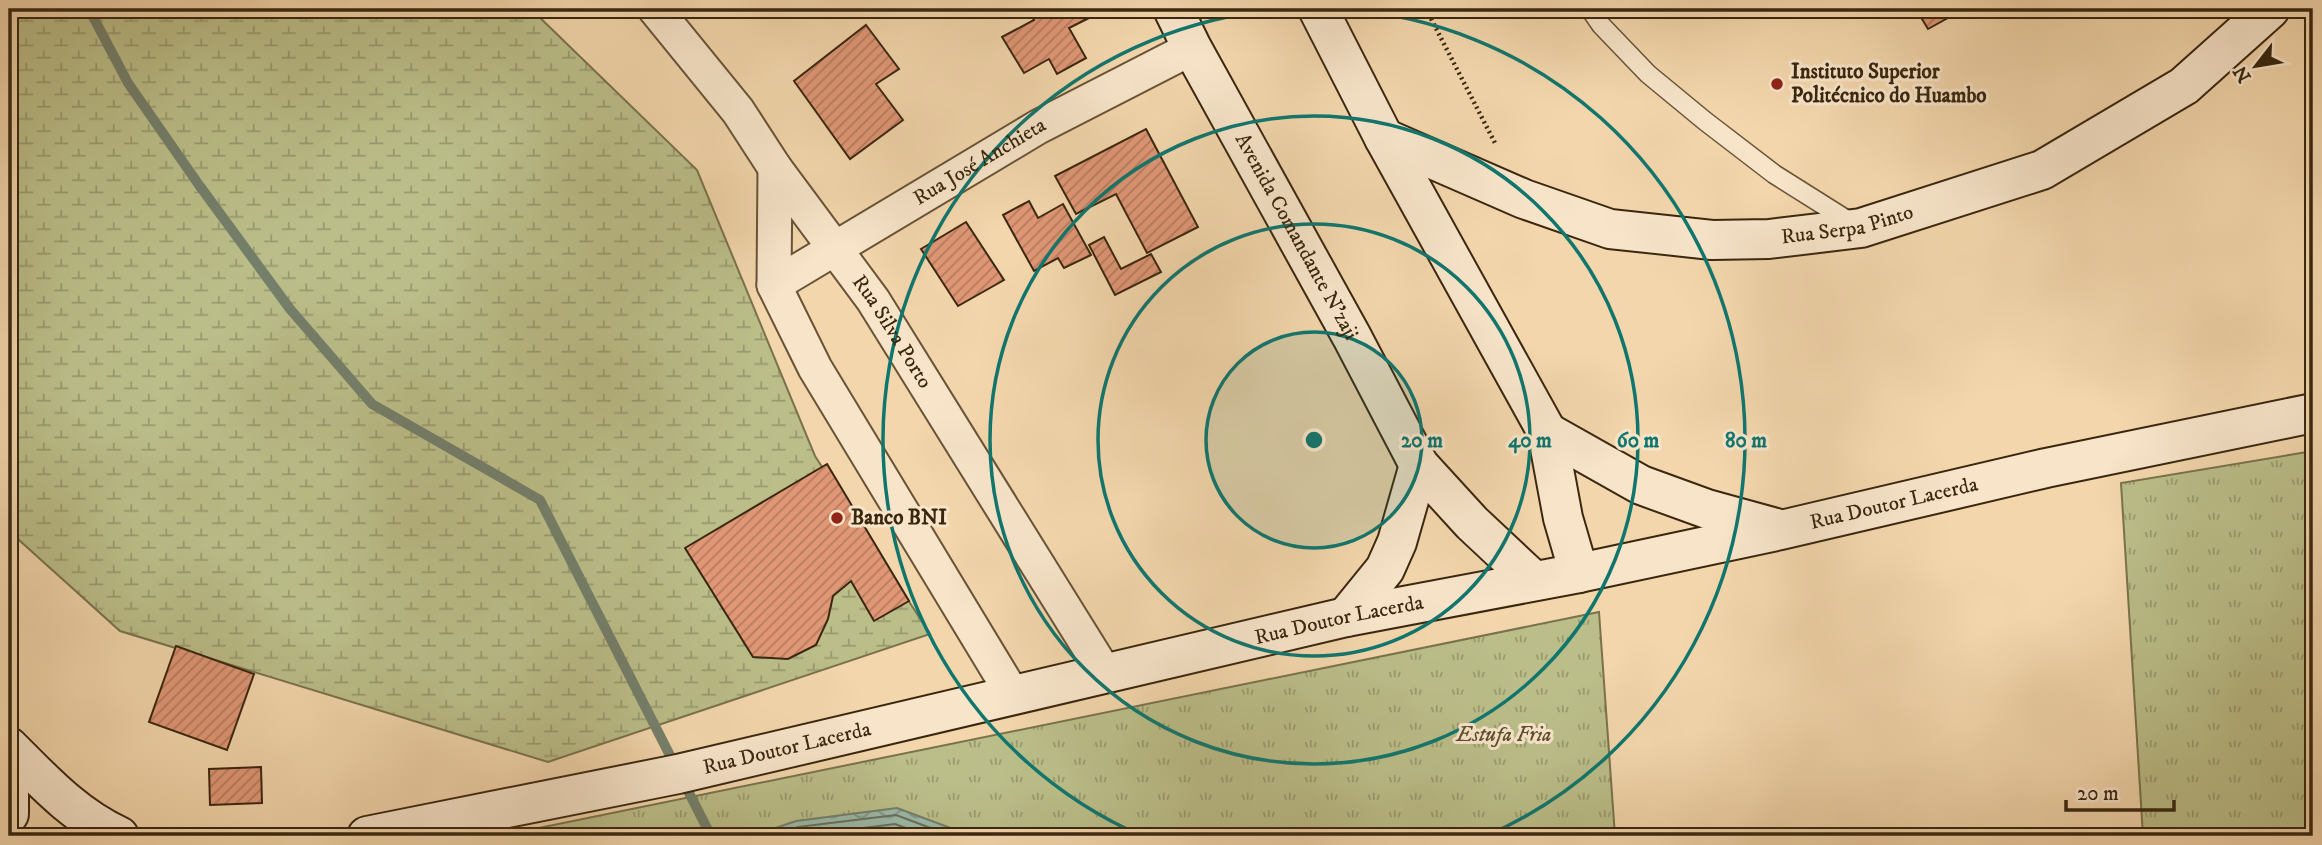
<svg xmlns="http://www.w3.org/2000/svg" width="2322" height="845" viewBox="0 0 2322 845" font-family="'IM FELL DW Pica',serif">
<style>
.wetland{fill:url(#wetland-marsh);stroke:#7a724c;stroke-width:2}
.park{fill:url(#park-tufts);stroke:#7a724c;stroke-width:2}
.water{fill:url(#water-waves);stroke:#747f6b;stroke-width:2}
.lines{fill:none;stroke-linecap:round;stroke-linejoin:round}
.shore{stroke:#6a705c;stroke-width:2}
.stream{stroke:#747f6b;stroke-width:10}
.building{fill:url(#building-hatch);stroke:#3a2710;stroke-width:2}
.lane-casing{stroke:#685337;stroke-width:21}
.street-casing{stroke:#685337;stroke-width:37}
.secondary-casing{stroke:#3a2710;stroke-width:42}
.path{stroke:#3a2710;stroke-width:4.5;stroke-dasharray:2 3.5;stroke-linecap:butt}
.lane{stroke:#f7e4c9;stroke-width:18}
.street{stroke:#f7e4c9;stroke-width:33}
.secondary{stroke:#f7e4c9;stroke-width:38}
.ring{fill:none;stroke:#0f766e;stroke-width:3.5}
.poi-dot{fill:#8f2418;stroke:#f7e4c9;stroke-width:2.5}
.labels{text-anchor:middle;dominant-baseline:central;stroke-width:6;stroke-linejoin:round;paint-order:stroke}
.poi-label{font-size:21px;font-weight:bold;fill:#3a2710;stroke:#f7e4c9;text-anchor:start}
.street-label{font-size:21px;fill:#3a2710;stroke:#f7e4c9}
.park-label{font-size:21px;font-style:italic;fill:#5a4d2e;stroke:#f7e4c9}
.centre{fill:#0f766e;stroke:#f7e4c9;stroke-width:3.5}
.ring-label{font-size:21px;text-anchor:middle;font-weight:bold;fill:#0f766e;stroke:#f7e4c9;stroke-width:6;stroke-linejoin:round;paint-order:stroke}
</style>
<defs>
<pattern id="wetland-marsh" width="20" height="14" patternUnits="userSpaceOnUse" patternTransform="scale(1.75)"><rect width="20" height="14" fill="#bbbe89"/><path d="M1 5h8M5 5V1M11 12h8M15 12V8" fill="none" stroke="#999a6f"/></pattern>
<pattern id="park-tufts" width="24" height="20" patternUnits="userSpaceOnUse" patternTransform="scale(1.75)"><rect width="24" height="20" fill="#bbbe89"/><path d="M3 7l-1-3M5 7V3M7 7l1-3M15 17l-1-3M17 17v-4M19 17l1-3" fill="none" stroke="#999a6f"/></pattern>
<pattern id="water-waves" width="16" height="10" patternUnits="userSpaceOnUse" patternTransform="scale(1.75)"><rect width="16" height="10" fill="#9bb9a8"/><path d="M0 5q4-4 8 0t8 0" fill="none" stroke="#7f9687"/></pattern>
<pattern id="building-hatch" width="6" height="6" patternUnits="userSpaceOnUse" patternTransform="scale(1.75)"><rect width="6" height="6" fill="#e09776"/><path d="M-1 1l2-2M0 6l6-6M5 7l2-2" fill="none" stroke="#b77b5f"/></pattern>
</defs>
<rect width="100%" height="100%" fill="#f3d6ac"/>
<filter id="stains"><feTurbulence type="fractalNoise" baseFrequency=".00286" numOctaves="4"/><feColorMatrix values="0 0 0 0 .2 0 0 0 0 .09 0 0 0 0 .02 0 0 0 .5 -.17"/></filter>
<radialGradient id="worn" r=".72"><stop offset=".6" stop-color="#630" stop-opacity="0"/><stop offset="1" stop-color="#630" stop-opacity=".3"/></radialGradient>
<path class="wetland" d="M 9,9 L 531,9 L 697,170 L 815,456 L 930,634 L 548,762 L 120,631 L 9,531 Z"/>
<path class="park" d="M 2313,451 L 2313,836 L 2143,836 L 2121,483 Z
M 1599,612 L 1615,836 L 499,836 Z"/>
<path class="water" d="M 897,808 L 972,836 L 752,836 L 796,821 Z"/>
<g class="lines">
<path class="shore" d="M 772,836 L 798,827 L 896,815 L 952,836
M 799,836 L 895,824 L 927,836"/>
<path class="stream" d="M 89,9 L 128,83 L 199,185 L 290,309 L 372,404 L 540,500 L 711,836"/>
</g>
<path class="building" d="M 1029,9 L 1092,9 L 1095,15 L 1069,28 L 1086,58 L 1057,74 L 1049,59 L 1024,73 L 1002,37 L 1034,20 Z
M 1916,9 L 1964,9 L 1928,29 Z
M 866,25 L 899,69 L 876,84 L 903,120 L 850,159 L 794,81 Z
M 1146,129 L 1198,227 L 1147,253 L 1116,194 L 1076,214 L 1055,176 Z
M 1029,201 L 1038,218 L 1063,204 L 1091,255 L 1064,268 L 1058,258 L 1034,271 L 1003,215 Z
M 966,222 L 1004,280 L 958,306 L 921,249 Z
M 1104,237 L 1121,269 L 1151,254 L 1161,272 L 1115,295 L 1089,245 Z
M 827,464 L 909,601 L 874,621 L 851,581 L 833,596 L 828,619 L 816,645 L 788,659 L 753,657 L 685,548 Z
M 176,646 L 254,674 L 227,750 L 149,722 Z
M 261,767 L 262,803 L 210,805 L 209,769 Z"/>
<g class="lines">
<defs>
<path id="lane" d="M 1590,9 L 1601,25 L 1648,74 L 1705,121 L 1774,174 L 1855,225"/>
<g id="street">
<path id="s1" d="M 655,9 L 738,111 L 775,168 L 873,300 L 1105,673"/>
<path d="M 775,168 L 774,285 L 815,368 L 1013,695"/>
<path id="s2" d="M 774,285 L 1038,127 L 1192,48"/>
</g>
<g id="secondary">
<path id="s3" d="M 1173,9 L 1192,48 L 1352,337 L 1419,465 L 1472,523 L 1534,581"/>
<path d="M 1318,9 L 1384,138 L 1547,432 L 1563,518 L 1579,573"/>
<path id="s4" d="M 1384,138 L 1524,199 L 1610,229 L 1712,240 L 1769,239 L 1861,228 L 2042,170 L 2184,86 L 2270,9"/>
<path d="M 1547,432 L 1641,485 L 1707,509 L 1776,528"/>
<path d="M 1346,617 L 1385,569 L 1397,542 L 1419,465"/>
<path d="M 9,747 C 43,781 75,816 119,836"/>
<path d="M 9,772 L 9,814"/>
<path id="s5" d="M 367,836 L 678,774 L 1346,617 L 1579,573 L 1781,530 L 2046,468 L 2313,413"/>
</g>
</defs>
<use href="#lane" class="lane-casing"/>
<use href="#street" class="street-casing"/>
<use href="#secondary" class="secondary-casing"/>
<path class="path" d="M 1426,9 L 1496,145"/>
<use href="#lane" class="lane"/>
<use href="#street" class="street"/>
<use href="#secondary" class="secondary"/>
</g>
<circle cx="1314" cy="440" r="108" fill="#0f766e" fill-opacity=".12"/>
<g class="ring">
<circle cx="1314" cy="440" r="108"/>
<circle cx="1314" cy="440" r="216"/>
<circle cx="1314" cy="440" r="324"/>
<path d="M1142 836A432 432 0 0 1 1288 9M1340 9A432 432 0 0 1 1486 836"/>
</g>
<g class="poi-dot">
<circle cx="1777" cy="84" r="7"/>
<circle cx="837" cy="518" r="7"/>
</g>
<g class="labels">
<g class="poi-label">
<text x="1791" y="72">Instituto Superior<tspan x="1791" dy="24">Politécnico do Huambo</tspan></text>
<text x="851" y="518">Banco BNI</text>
</g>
<g class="street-label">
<text stroke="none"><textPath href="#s2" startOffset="240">Rua José Anchieta</textPath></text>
<text stroke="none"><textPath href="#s4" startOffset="483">Rua Serpa Pinto</textPath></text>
<text stroke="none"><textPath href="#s3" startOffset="259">Avenida Comandante N'zaji</textPath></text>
<text stroke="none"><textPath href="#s1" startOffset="401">Rua Silva Porto</textPath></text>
<text stroke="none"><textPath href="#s5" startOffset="1563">Rua Doutor Lacerda</textPath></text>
<text stroke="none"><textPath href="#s5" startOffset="996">Rua Doutor Lacerda</textPath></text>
<text stroke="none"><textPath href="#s5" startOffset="429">Rua Doutor Lacerda</textPath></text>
</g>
<g class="park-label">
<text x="1504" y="735">Estufa Fria</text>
</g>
</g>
<circle cx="1314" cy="440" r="10" class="centre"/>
<g class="ring-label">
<text x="1422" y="447">20 m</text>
<text x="1530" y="447">40 m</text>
<text x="1638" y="447">60 m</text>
<text x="1746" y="447">80 m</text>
</g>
<rect width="2322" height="845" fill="none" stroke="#f3d6ac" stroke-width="35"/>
<rect x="10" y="10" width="2301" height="824" fill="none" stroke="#3a2710" stroke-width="3.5"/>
<rect x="18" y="18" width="2287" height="810" fill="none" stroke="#3a2710" stroke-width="2"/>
<g transform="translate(2256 66) rotate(239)" stroke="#f7e4c9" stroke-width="5" paint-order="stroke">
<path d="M0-5L12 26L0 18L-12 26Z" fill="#3a2710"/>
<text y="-10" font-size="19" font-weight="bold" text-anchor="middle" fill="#3a2710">N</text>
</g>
<path d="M2066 800v10h108v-10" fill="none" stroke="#3a2710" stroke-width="3.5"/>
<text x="2077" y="800" font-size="21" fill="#3a2710" stroke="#f7e4c9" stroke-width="5" paint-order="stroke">20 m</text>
<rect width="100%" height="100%" filter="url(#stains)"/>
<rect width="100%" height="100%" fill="url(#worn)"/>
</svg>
